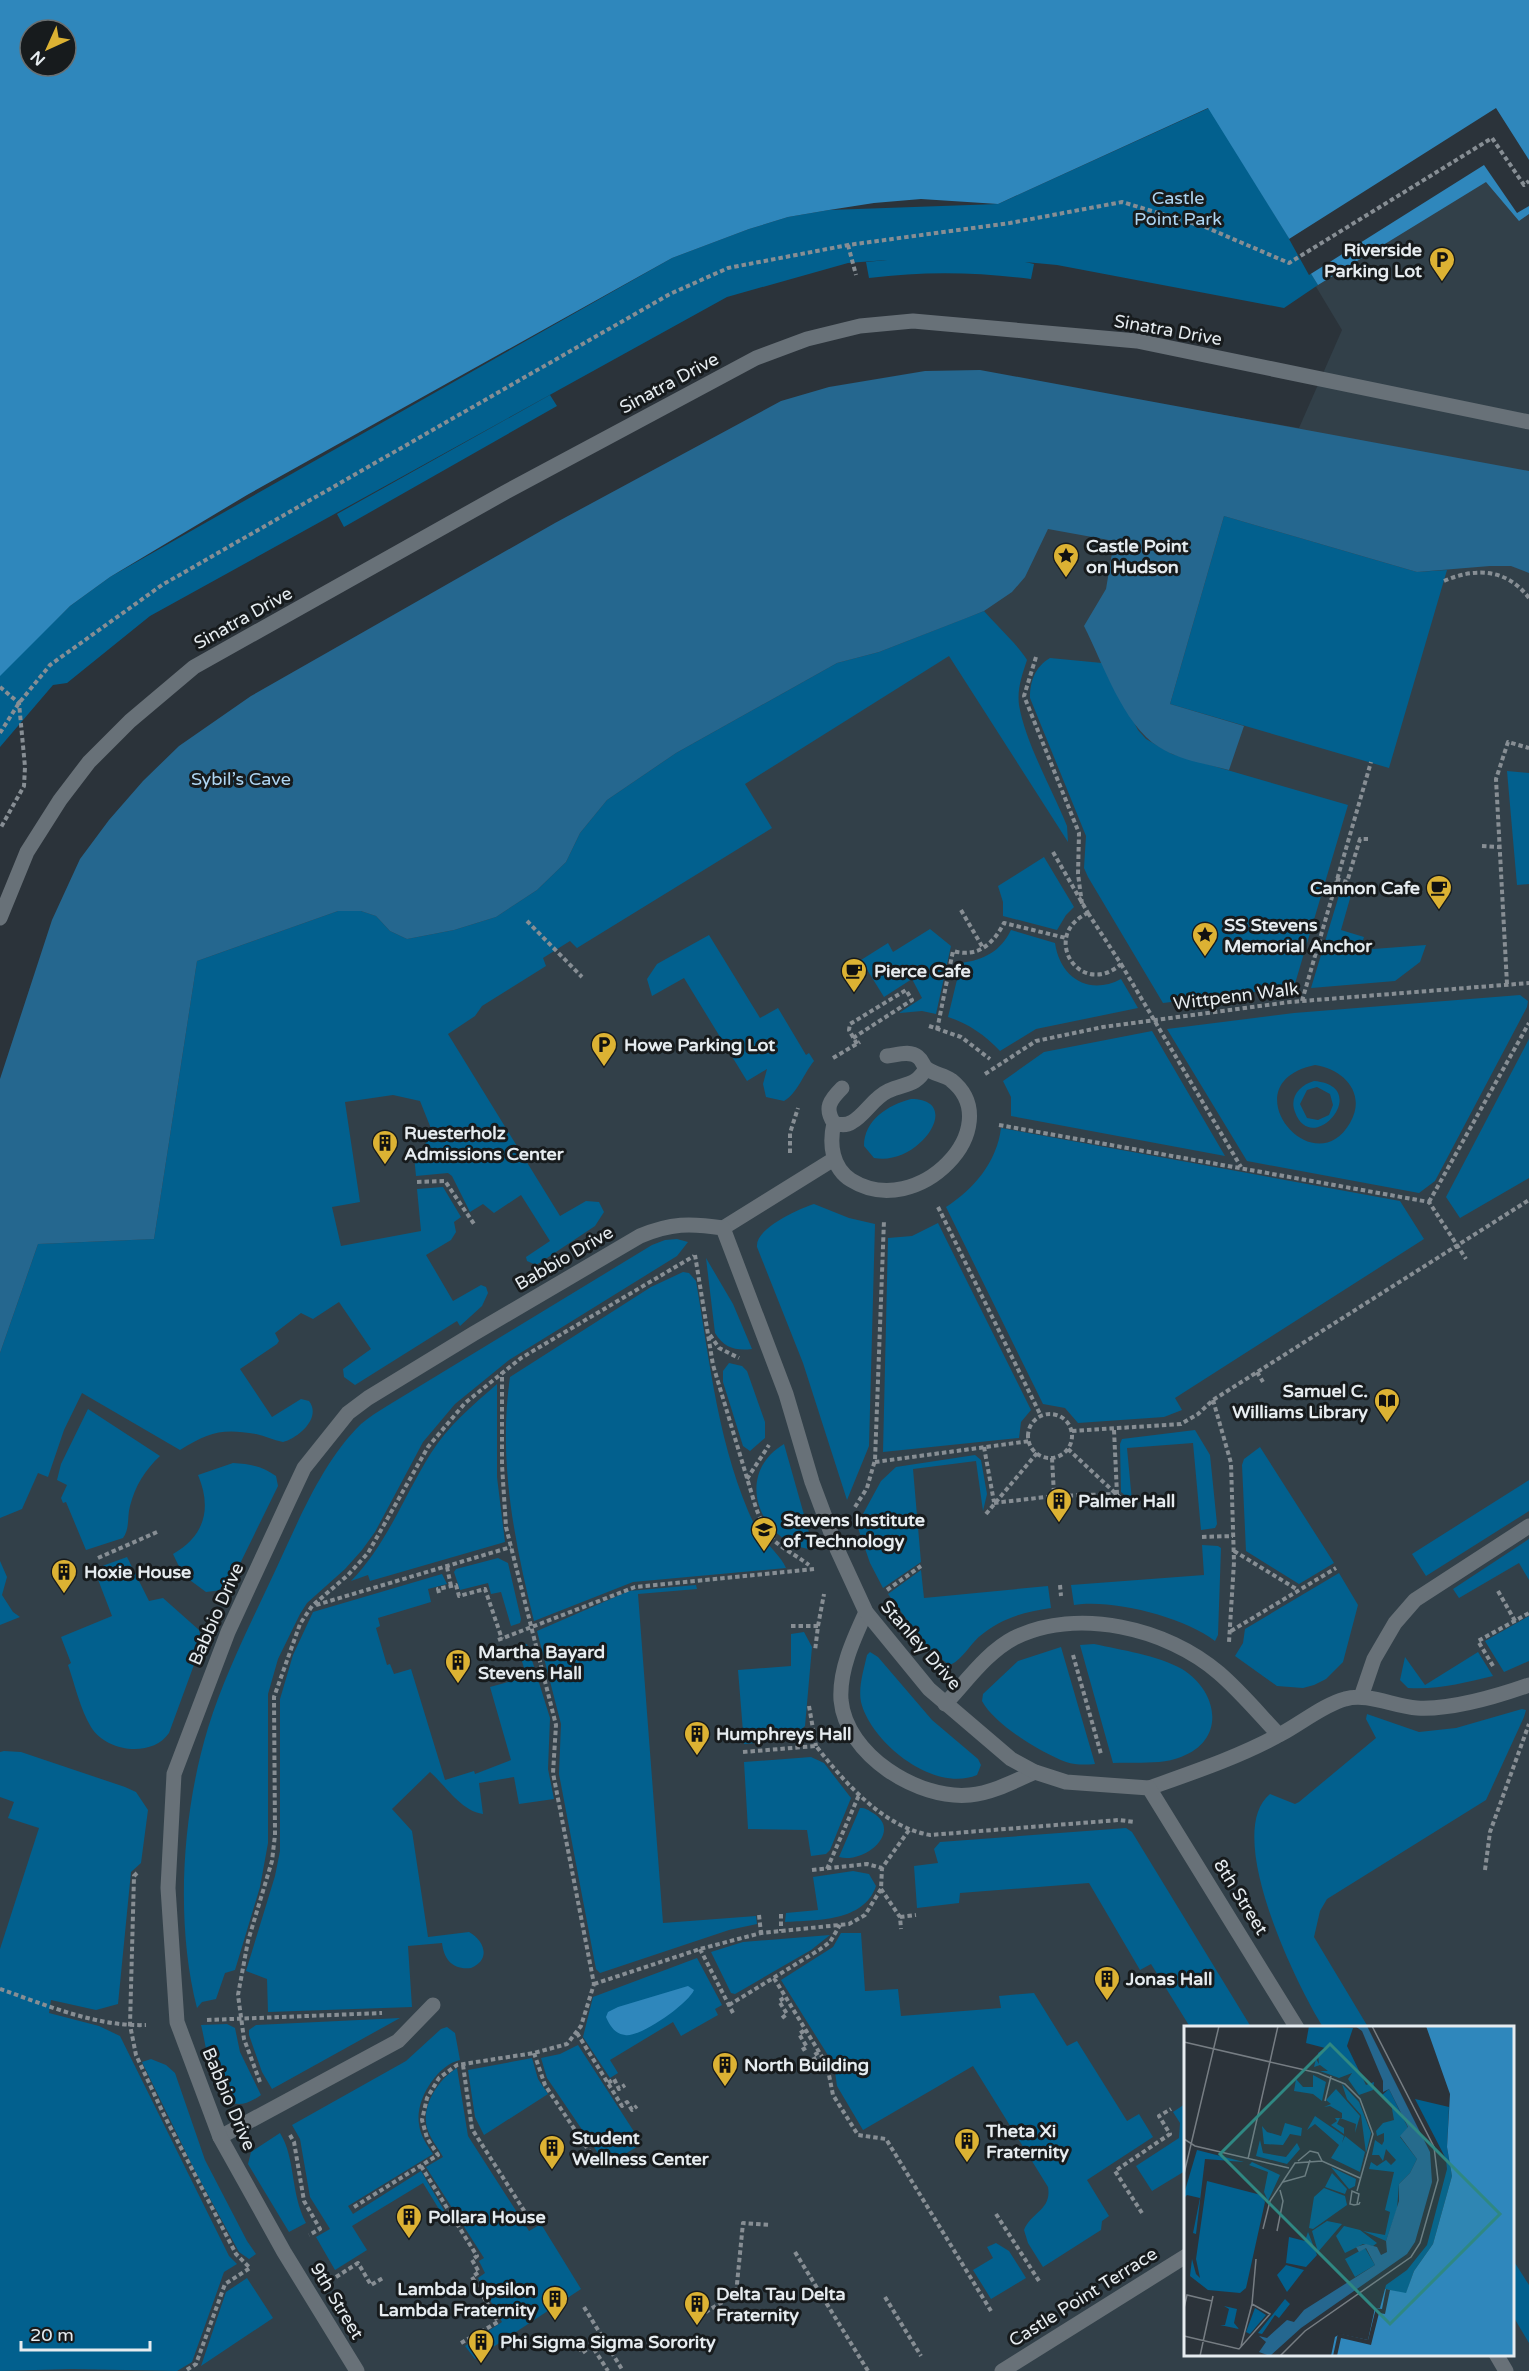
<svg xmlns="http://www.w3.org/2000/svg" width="1529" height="2371" viewBox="0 0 1529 2371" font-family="'Varela Round',sans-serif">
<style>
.built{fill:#324049;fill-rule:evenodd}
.green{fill:#02608e;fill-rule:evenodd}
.forest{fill:#25678f}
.water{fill:#2f87bc;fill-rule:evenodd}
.pier{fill:#2b333a}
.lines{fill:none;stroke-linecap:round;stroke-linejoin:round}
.path{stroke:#878e94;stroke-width:4;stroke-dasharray:4.5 3;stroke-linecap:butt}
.lane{stroke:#687178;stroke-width:15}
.street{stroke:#687178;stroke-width:15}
.secondary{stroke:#687178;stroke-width:15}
.labels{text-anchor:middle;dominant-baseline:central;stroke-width:6;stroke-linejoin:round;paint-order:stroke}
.park-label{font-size:18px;fill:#afd6f3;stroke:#171b1d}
.poi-label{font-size:18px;font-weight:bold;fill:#e6ecf0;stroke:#171b1d;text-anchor:start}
.street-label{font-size:18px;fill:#e6ecf0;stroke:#171b1d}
.inset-road{fill:none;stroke:#767d83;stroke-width:1.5}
.view{fill:#2f8882;fill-opacity:0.15;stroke:#2f8882;stroke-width:3}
.inset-edge{fill:none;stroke:#e6ecf0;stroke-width:3}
</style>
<rect width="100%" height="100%" fill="#2b333a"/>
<path class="built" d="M 1484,165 L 1529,206 L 1529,2371 L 0,2371 L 0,1079 L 1119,397 L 1299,428 L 1342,330 L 1309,275 ZM 1186,2028 L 1512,2028 L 1512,2354 L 1186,2354 Z"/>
<path class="green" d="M 1209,108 L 1318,285 L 1284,308 L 1057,265 L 1025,262 L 1034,264 L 1031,279 C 976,272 925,271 869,278 L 866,262 L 887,260 L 848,263 L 727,297 L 150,616 L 67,683 L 53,685 L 0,747 L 0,652 L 12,662 L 70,606 L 110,577 L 672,258 L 749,229 L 788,217 L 829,210 L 998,204 Z
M 550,395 L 557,406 L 344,527 L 337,514 Z
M 1224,516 L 1417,572 L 1447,570 L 1389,768 L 1170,704 Z
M 984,611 C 997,626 1018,645 1027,660 C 1022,675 1017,689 1019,705 C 1025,742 1053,791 1067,826 L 1068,842 L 949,656 L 745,784 L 772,828 L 577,948 L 570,941 L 543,958 L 546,966 L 482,1006 L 475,1016 L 448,1034 L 560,1216 L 586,1201 L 599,1202 L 604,1212 L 595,1226 L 541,1262 L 536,1265 L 527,1261 L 526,1257 L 550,1241 L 521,1195 L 494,1213 L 483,1204 L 470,1212 L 452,1176 L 448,1173 L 416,1176 L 414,1156 L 420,1154 L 432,1131 L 420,1101 L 393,1095 L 345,1102 L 360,1202 L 332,1207 L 341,1246 L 421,1231 L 417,1189 L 443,1187 L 461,1217 L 454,1222 L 456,1232 L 451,1240 L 426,1255 L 453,1301 L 481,1285 L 486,1287 L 488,1293 L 482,1306 L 460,1326 L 457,1321 L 355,1385 L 344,1377 L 343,1369 L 371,1349 L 339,1302 L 313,1319 L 301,1313 L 275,1333 L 279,1341 L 277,1344 L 240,1369 L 272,1417 L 301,1399 L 309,1401 C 322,1418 298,1438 283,1442 C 273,1440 265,1436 256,1434 C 222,1428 209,1432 180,1450 L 82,1393 L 64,1430 L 48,1477 L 38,1473 L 22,1509 L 0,1518 L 0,1353 L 38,1244 L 154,1239 L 197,961 L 338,911 L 361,911 L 376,916 L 390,931 L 407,939 L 454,930 L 496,917 L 537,890 L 566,862 L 580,833 L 607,800 L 676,753 L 837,663 L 879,652 Z
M 1050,658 L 1102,663 L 1138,730 L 1146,739 L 1172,754 L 1348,805 L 1294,987 L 1163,1003 L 1088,877 L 1084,868 L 1086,836 L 1030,698 C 1030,681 1035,667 1050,658 Z
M 1507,771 L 1529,773 L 1529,884 L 1517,885 Z
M 1044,857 L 1074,907 L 1066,915 L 1057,930 L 1003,916 L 1003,902 L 998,886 Z
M 1340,892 L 1351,895 L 1341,930 L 1364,937 L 1360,950 L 1426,945 L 1420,962 L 1395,981 L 1311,988 Z
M 930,929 L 951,946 L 936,1014 L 922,1011 L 899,1013 L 922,998 L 912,979 L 884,997 L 861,960 L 888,943 L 893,952 Z
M 1011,930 L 1055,943 C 1060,978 1089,996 1121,979 L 1138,1008 L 1036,1029 L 1000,1051 C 985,1035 969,1024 948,1017 L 961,963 C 984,960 1001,951 1011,930 Z
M 709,935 L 760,1018 L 778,1008 L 806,1055 L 809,1053 L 814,1061 C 804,1073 797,1094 784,1101 L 766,1097 L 763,1084 L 767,1069 L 747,1081 L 684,978 L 652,996 L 647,979 L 657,964 Z
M 1520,995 L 1528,1001 L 1527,1007 L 1435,1181 L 1419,1193 L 1247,1161 L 1167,1029 L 1294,1013 ZM 1315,1065 C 1344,1069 1367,1094 1350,1123 C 1313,1187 1228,1083 1315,1065 Z
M 1152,1031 L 1225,1156 L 1011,1116 L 1011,1097 L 1003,1081 L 1044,1052 Z
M 1529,1039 L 1529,1178 L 1460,1218 L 1446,1197 Z
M 1314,1081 C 1374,1086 1312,1159 1295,1112 C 1289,1097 1300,1085 1314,1081 ZM 1317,1087 L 1330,1094 L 1333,1105 L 1329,1115 L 1318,1120 L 1307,1118 L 1300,1104 L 1307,1090 Z
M 911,1099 C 965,1099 919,1167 874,1158 L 864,1146 C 864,1120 888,1105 911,1099 Z
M 1001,1128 L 1400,1201 L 1424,1239 L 1175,1398 L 1182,1410 L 1164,1417 L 1078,1423 L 1065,1408 L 1043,1404 L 946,1207 C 973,1190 997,1162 1001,1128 Z
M 814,1204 L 849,1218 L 875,1224 L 869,1446 L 847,1500 L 803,1363 L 757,1247 C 755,1228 799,1209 814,1204 Z
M 938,1223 L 1031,1410 L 1021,1422 L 1019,1438 L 883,1452 L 888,1238 L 912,1236 Z
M 677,1239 L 688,1242 L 677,1256 L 509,1360 L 455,1404 L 423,1442 L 375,1532 L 362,1550 L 345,1569 L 307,1603 L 300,1614 L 278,1659 L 268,1694 L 268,1843 L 260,1887 L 235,1970 L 225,1973 L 216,1999 L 202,2002 L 197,2008 C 175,1922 182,1813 208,1728 C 225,1673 252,1621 276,1569 C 299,1520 322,1462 361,1424 C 369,1417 379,1411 387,1406 L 652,1245 L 665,1240 Z
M 706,1258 L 733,1304 L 752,1349 C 736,1351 724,1348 715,1333 Z
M 683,1272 L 689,1273 L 696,1281 C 710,1363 719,1452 756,1528 C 764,1543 779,1553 786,1568 L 633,1582 L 534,1621 C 514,1540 498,1460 510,1377 L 651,1287 Z
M 729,1363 L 742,1366 L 747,1371 L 765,1422 L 765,1438 L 750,1451 L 743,1446 L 723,1382 L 723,1371 Z
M 497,1384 L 497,1477 L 505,1542 L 370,1581 L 368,1575 L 351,1581 C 387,1544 404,1496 431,1453 C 448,1426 473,1405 497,1384 Z
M 88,1409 L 160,1456 C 145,1470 135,1486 130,1506 C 127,1516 130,1529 123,1538 L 86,1550 L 66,1502 L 63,1503 L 61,1498 L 67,1485 L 57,1480 L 61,1464 Z
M 1195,1430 L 1210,1455 L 1217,1524 L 1215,1528 L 1201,1530 L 1193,1443 L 1127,1448 L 1132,1501 L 1121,1492 L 1120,1444 L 1122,1439 Z
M 784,1444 L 814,1550 C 760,1544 732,1475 784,1444 Z
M 1260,1447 L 1334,1563 L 1299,1584 L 1246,1551 L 1242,1465 L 1244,1459 Z
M 975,1455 L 981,1460 L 987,1494 L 983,1511 L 976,1461 L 913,1469 L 921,1562 L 883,1588 L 870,1563 L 857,1525 L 881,1481 L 896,1467 Z
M 233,1463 C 250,1464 262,1466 276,1476 L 278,1486 L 230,1584 L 222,1590 L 206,1592 L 183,1575 L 173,1554 C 205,1536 212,1508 198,1475 Z
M 1529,1480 L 1529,1511 L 1426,1576 L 1412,1554 Z
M 1529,1539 L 1529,1580 L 1519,1563 L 1459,1598 L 1453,1589 Z
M 1202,1545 L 1218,1546 L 1221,1548 L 1218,1635 L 1215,1641 C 1183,1617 1114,1599 1074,1605 L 1071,1585 L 1204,1575 Z
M 127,1557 L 149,1601 L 163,1598 L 199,1630 L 202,1643 L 169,1733 C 152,1758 106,1752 91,1727 C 80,1709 75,1685 68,1665 L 71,1663 L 61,1637 L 112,1616 L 94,1569 Z
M 498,1558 L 508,1563 L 521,1619 L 520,1623 L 511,1626 L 501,1592 L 491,1594 L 488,1583 L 460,1590 L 454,1572 L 456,1569 Z
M 0,1561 L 7,1577 L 2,1595 L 13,1612 L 20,1617 L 0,1625 Z
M 921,1570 L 924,1598 L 1048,1586 L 1051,1608 C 1024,1612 1001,1618 980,1636 C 970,1644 961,1662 949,1665 L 927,1647 L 888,1594 Z
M 1339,1573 L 1358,1605 L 1343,1662 L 1326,1679 L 1314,1685 L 1303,1688 L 1277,1686 L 1235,1656 L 1243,1643 L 1245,1629 Z
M 442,1574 L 447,1584 L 428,1589 L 431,1602 L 378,1618 L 380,1626 L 376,1628 L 387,1665 L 390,1664 L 394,1674 L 411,1669 L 445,1780 L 474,1771 L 475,1774 L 511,1760 L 490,1687 L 527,1677 L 517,1646 L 527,1644 L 550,1718 L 548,1769 L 554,1799 L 519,1804 L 514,1777 L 479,1783 L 483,1814 C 461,1811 446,1786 430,1772 L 392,1809 L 412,1831 L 428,1937 L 469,1932 C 485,1941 491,1960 471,1968 C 453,1970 444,1960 442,1943 L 408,1946 L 412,2007 L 268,2012 L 267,1979 L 246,1971 L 275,1876 L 280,1851 L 280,1699 L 293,1655 L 313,1612 Z
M 696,1585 L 697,1589 L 638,1594 L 663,1923 L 756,1916 L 757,1924 L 729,1930 L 600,1973 L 596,1969 L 559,1774 L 561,1724 L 537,1631 L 629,1591 Z
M 1529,1616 L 1529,1661 L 1504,1672 L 1485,1641 Z
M 804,1632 L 812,1647 L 805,1726 C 789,1743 765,1742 744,1744 L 738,1670 L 791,1666 L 791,1634 Z
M 1094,1644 C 1121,1650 1157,1655 1182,1669 C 1218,1691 1227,1740 1181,1757 C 1161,1765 1134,1762 1113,1763 L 1080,1645 Z
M 1061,1647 L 1095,1764 C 1085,1765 1075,1765 1066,1762 C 1041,1753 994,1724 982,1701 L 983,1694 L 1018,1661 Z
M 870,1652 L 878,1657 L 932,1720 L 978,1759 L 981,1765 L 977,1775 C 934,1793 871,1743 861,1702 C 858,1687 864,1669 867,1655 Z
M 1478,1652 L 1493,1676 C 1464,1683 1437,1690 1408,1688 L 1400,1680 L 1405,1657 L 1425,1685 Z
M 1522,1709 L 1526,1710 L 1524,1717 L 1486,1800 L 1327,1899 L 1320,1911 L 1314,1937 L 1368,2027 L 1323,2027 C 1297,1986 1222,1833 1270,1794 L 1295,1804 L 1299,1802 L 1376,1738 L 1366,1719 L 1367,1714 L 1419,1732 L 1456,1728 Z
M 4,1751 L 21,1752 L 125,1787 L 136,1792 L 148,1810 L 141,1863 L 131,1872 L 118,2004 L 96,2010 L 51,2000 L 49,2013 L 99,2026 L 120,2036 L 229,2256 L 237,2264 L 224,2272 L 192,2362 L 177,2371 L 71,2369 L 0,2371 L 0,1949 L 39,1828 L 8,1818 L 14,1802 L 0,1797 L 0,1752 Z
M 811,1757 L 824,1763 L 851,1798 L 830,1850 L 826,1854 L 811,1856 L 807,1830 L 748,1829 L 744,1762 Z
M 860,1808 C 866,1808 868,1810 873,1813 C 903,1831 865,1864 839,1857 Z
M 1126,1828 L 1132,1832 L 1251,2027 L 1190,2027 L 1151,1964 L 1140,1970 L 1089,1883 L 960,1893 L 959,1903 L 917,1908 L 914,1866 L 938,1863 L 934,1849 L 940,1842 Z
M 853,1871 L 869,1874 L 876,1886 C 864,1922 816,1920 785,1922 L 786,1913 L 818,1910 L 813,1877 Z
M 841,1933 L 861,1933 L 865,1991 L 898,1989 L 901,2016 L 1001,2008 L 999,1996 L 1034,1993 L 1067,2046 L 1077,2041 L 1127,2121 L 1139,2114 L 1153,2137 L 1087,2180 L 1109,2216 L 1102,2221 L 1101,2230 L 1043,2267 L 1028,2243 L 1024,2230 C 1031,2212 1052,2210 1048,2187 L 973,2066 L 863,2130 L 837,2086 L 834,2065 L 781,1980 L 833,1947 Z
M 830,1935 L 811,1950 L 735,1994 L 731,1993 L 711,1952 L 743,1942 Z
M 697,1958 L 722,2005 L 715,2009 L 718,2015 L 681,2036 L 673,2022 L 610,2060 L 618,2073 L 610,2078 L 583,2037 L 593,1997 Z
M 400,2018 L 272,2089 L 262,2072 L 249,2035 L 249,2030 L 256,2025 Z
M 227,2024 L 235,2028 L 240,2052 L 261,2095 C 213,2130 209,2055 201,2025 Z
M 447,2027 L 455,2033 L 460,2060 C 437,2065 415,2100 419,2124 C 420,2135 427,2145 433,2154 L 348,2206 L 353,2214 L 421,2171 L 448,2217 L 445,2219 L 423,2183 L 352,2226 L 367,2250 L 335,2270 L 316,2237 L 330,2229 L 310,2197 L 300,2139 L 292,2125 L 406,2061 L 441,2029 Z
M 578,2045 L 642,2144 L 606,2165 L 547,2078 L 541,2058 L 560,2054 Z
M 532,2058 L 538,2079 L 548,2094 L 484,2135 L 475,2117 L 468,2070 Z
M 151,2059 L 166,2065 L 175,2073 L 205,2160 L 247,2241 L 256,2254 L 249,2259 L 239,2252 L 194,2169 L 142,2062 Z
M 457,2068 L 468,2136 L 529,2231 L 541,2224 L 581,2289 L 475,2359 L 465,2346 L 502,2322 L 478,2278 L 485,2273 L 479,2261 L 484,2258 L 426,2167 L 443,2157 C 438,2148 430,2138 427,2128 C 421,2105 439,2079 457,2068 Z
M 1185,2104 L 1185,2171 L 1152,2191 L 1136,2166 L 1179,2138 L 1180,2123 L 1173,2112 Z
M 280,2133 C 296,2159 290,2192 306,2223 L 289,2232 L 248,2164 L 251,2152 Z
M 996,2243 L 1009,2251 L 1026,2278 L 991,2299 L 973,2270 L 993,2258 L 987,2247 Z
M 1513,2260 L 1529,2285 L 1529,2343 L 1513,2316 Z
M 247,2278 L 273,2318 L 201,2366 L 226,2292 Z"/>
<path class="forest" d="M 980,370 L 1529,471 L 1529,573 L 1511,566 L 1490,566 L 1417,572 L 1224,516 L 1170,704 L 1244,726 L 1229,770 C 1206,764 1179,760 1159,747 C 1123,725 1103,663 1084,626 L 1106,589 L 1114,541 L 1048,529 L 1025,577 L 1012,592 L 984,611 L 964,619 L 879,652 L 837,663 L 676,753 L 607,800 L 580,833 L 566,862 L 537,890 L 496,917 L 454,930 L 407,939 L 390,931 L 376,916 L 361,911 L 338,911 L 197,961 L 154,1239 L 38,1244 L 0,1353 L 0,1079 L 52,920 L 80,859 L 109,820 L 143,781 L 179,746 L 251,696 L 555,523 L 781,401 L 829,387 L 925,371 Z"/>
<path class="water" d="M 0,0 L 1529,0 L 1529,214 L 1519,221 L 1486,182 L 1318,285 L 1208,108 L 998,204 L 921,199 L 874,203 L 829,210 L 788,217 L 749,229 L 672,258 L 247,495 L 110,577 L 70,606 L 0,676 ZM 30,30 L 66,30 L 66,66 L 30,66 Z
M 688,1986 L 694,1990 C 688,2004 640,2038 625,2035 C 615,2034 610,2026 606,2017 L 608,2012 L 618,2007 Z"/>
<path class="pier" d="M 1496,108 L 1529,160 L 1529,206 L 1517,213 L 1484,165 L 1309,275 L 1289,239 Z"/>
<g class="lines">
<path class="path" d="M 848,245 L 856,275
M 1444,581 C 1476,567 1507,569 1529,598
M 1036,657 L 1024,696 L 1079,833 L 1078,874 L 1082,904
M 0,687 L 19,703 L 25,767 L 24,786 L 0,829
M 0,733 L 19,703 L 50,665 L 162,585 L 670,294 L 728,268 L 848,245 L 1010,223 L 1122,202 L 1205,227 L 1289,263 L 1492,138 L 1524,185 L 1529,181
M 1482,846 L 1499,847
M 1053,852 L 1088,913
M 1336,879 L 1347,882 L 1360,839 L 1368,839
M 961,910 L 983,948
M 1088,913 L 1121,964 C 1080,1000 1039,935 1088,913 Z
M 527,921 L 582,977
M 1121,964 L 1241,1167
M 1507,984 L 1496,779 L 1508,742 L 1529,748
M 1302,1001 L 1371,762
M 929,1026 L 961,1037 L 990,1059
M 937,1030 L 953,951 C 978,958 993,944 1004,923 L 1066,938
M 853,1038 L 912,1000 L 906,990 L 850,1024 L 849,1030 L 857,1044
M 833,1058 L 860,1042
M 985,1074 L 1036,1041 L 1103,1027 L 1290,1002 L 1529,983
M 999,1125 L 1429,1202 L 1466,1259
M 790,1153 L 790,1133 L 798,1108
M 417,1182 L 445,1181 L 474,1224
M 1429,1202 L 1529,1023
M 938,1207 L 1041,1416
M 695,1255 L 713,1365 L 756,1508 C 771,1547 779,1543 809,1565
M 710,1335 L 719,1348 L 739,1358
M 1257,1372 L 1263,1382
M 1213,1400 L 1231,1463 L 1234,1562 L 1229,1642
M1028 1436a22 22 0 1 1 44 0a22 22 0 1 1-44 0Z
M 1114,1430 L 1117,1494
M 1072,1431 L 1181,1424 L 1198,1414 L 1213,1400 L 1529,1200
M 984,1447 L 994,1502
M 1068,1449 L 1128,1505
M 1052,1458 L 1055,1513
M 875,1462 L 1030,1441
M 747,1479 L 769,1445
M 994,1503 L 1054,1496 L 1117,1494
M 855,1507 L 867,1488 L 875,1460 L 884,1220
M 986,1514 L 1037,1453
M 1202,1537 L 1233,1536
M 1234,1551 L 1298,1590
M 98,1558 L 157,1532
M 447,1567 L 451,1586
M 1060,1585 L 1061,1596
M 887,1590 L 921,1566
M 1498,1591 L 1515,1621
M 439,1593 L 438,1589 L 456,1585 L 459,1596 L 485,1589 L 502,1639
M 316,1605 L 511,1547
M 791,1626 L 818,1626 L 815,1651
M 818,1626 L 824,1594
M 1231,1631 L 1336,1568
M 498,1640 L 635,1587 L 814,1569
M 1073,1655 L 1101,1754
M 1493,1666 L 1478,1641 L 1529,1613
M 809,1706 L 816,1746
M 743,1752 L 816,1746 C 844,1782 883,1827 930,1835 L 1119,1820 L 1134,1822
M 827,1869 L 859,1795
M 812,1870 L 867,1864 L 882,1868
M 1485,1870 L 1490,1832 L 1529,1724
M 137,1873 L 134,1876 L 130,2025 L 136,2055 L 164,2115 L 236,2254 L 250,2268 L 225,2284 L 196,2364 L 185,2371
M 881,1889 L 900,1917 L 901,1929
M 781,1914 L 781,1931
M 759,1915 L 761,1933
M 900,1917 L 916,1915
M 700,1949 L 734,2015
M 774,1978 L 827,2065 L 833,2095 L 858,2135 L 886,2139 L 991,2311
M 594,1984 L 700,1949 L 761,1933 L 849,1924 L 865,1915 L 881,1889 L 882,1868 L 909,1830
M 0,1989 C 46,2005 97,2027 146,2025
M 729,2005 L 819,1950 L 830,1942 L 840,1925
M 782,2018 L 787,2014 L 779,2001 L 786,1997
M 207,2020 L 382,2013
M 577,2033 L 622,2106 L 627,2102 L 632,2110 L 637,2106
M 802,2050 L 807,2047 L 799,2034 L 805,2030
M 534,2053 L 545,2085 L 589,2151
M 463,2065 L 472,2129 L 530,2220
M 815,2072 L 820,2069 L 813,2056 L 819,2052
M 260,2082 L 244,2039 L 238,1995 L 248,1941 L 272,1861 L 275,1835 L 274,1697 L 300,1624 L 312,1606 L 348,1575 L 368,1553 L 428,1447 L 465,1403 L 521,1358 L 694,1256
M 608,2083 L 614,2079 L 619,2089 L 625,2085
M 290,2135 L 294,2142 L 304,2201 L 320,2229 L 309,2235
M 421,2166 L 477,2256 L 472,2260 L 479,2272 L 472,2277 L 498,2322 L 461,2343
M 354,2207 L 438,2155 L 427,2138 L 422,2120 L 427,2098 L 439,2078 L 457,2065 L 534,2053 L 567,2044 L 581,2026 L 594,1984 L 553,1773 L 556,1725 L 506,1527 L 502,1465 L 502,1372
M 1142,2213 L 1115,2171 L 1170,2134 L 1159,2116 L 1171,2109
M 996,2214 L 1039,2281
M 448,2224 L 455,2221
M 795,2252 L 868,2371
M 336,2277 L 358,2263 L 371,2285 L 383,2278
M 885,2297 L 921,2356
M 584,2307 L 623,2371
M 699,2316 L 736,2294 L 743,2223 L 771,2225
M 579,2347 L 582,2353 L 592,2346 L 608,2371"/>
<path class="lane" d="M 887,1056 C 897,1055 910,1050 918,1057 C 922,1060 923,1065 926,1068 C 933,1074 944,1075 951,1080 C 1009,1126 918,1222 851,1180 C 832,1168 829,1144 834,1123 C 840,1125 846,1126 852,1122 C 865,1115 873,1098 888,1091 C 904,1083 916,1087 926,1068
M 834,1123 C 824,1108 830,1100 842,1088
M 723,1228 L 834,1159
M 866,1612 C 854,1638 839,1670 841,1700 C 846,1755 918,1800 970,1795 C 992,1793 1015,1781 1035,1772
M 1361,1697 L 1374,1659 L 1395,1623 L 1415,1600 L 1529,1526
M 945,1704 C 966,1682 987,1652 1014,1638 C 1078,1607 1167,1628 1219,1673 C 1241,1692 1260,1715 1279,1735
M 1149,1788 C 1194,1772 1239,1757 1281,1734 C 1300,1724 1325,1704 1345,1699 C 1367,1692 1395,1707 1417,1708 C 1450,1710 1498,1696 1529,1685
M 220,2137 L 398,2041 L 433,2005"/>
<path class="street" d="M 1496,2354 L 1506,2371
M 357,2371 L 284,2252 L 220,2137 L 177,2022 L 168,1888 L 174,1774 L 228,1632 L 289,1500 L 304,1468 L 348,1413 L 368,1398 L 473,1334 L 640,1236 C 671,1223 690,1223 723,1228 L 786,1394 L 812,1482 L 837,1549 L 866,1612 L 929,1689 L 1011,1759 L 1035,1772 L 1066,1782 L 1149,1788 L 1297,2028
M 1002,2371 L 1186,2256"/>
<path class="secondary" d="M 0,918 L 27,852 L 60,800 L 89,762 L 130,721 L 194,667 L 504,493 L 756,358 L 807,339 L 860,326 L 913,321 L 1137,341 L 1529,422"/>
</g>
<defs>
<symbol id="parking-pin" viewBox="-11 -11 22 30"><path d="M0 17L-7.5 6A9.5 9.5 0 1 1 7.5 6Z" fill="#dcb233" stroke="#171b1d"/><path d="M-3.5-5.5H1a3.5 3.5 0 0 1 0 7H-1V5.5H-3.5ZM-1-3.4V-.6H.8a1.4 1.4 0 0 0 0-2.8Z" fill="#111"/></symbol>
<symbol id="sight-pin" viewBox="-11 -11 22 30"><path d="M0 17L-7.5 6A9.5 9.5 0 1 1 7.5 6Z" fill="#dcb233" stroke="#171b1d"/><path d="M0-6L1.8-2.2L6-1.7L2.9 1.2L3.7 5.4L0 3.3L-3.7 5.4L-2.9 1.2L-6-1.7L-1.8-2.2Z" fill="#111"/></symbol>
<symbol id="cafe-pin" viewBox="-11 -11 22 30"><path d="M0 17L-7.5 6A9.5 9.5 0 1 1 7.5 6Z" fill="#dcb233" stroke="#171b1d"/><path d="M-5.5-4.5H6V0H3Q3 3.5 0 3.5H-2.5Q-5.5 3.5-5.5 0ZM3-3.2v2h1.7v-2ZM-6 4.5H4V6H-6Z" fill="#111"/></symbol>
<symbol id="building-pin" viewBox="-11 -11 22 30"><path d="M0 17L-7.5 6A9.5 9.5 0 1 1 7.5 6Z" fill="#dcb233" stroke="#171b1d"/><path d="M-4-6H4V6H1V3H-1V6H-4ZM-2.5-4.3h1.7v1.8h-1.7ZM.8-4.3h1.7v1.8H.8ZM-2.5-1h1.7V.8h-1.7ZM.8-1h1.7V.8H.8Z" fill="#111"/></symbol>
<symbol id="library-pin" viewBox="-11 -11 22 30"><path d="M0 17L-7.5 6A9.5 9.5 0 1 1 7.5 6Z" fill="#dcb233" stroke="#171b1d"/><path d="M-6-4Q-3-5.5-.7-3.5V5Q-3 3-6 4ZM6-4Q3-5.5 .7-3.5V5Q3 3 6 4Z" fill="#111"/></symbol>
<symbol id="university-pin" viewBox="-11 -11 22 30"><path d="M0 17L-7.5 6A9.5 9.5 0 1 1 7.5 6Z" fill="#dcb233" stroke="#171b1d"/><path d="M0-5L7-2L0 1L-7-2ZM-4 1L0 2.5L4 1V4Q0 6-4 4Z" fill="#111"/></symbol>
</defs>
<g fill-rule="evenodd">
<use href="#parking-pin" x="1427" y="245" width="30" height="40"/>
<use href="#sight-pin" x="1051" y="541" width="30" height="40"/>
<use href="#cafe-pin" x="1424" y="873" width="30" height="40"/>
<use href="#sight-pin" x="1190" y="920" width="30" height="40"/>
<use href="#cafe-pin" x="839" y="956" width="30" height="40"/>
<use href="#parking-pin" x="589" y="1030" width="30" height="40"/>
<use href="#building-pin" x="370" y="1128" width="30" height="40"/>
<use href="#library-pin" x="1372" y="1386" width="30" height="40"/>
<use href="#building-pin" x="1044" y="1486" width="30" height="40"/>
<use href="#university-pin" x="749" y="1515" width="30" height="40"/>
<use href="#building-pin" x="49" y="1557" width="30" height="40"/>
<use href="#building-pin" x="443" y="1647" width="30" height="40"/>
<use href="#building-pin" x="682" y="1719" width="30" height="40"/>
<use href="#building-pin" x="1092" y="1964" width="30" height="40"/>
<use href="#building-pin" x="710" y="2050" width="30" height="40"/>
<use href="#building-pin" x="952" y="2126" width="30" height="40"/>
<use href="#building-pin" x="537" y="2133" width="30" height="40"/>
<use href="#building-pin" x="394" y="2202" width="30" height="40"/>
<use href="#building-pin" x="540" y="2284" width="30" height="40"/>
<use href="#building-pin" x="682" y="2289" width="30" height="40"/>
<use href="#building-pin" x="466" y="2327" width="30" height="40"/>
</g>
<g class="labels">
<g class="park-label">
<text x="1178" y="198">Castle<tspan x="1178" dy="21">Point Park</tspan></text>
<text x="241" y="779">Sybil’s Cave</text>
</g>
<g class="poi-label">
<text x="1422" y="250" text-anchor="end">Riverside<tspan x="1422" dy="21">Parking Lot</tspan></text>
<text x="1086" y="546">Castle Point<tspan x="1086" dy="21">on Hudson</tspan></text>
<text x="1420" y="888" text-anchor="end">Cannon Cafe</text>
<text x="1224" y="925">SS Stevens<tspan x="1224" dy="21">Memorial Anchor</tspan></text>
<text x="874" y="971">Pierce Cafe</text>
<text x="624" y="1045">Howe Parking Lot</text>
<text x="404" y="1133">Ruesterholz<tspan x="404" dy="21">Admissions Center</tspan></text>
<text x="1368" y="1391" text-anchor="end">Samuel C.<tspan x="1368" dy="21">Williams Library</tspan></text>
<text x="1078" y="1501">Palmer Hall</text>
<text x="783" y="1520">Stevens Institute<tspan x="783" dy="21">of Technology</tspan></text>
<text x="84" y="1572">Hoxie House</text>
<text x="478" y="1652">Martha Bayard<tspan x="478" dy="21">Stevens Hall</tspan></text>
<text x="716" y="1734">Humphreys Hall</text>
<text x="1126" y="1979">Jonas Hall</text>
<text x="744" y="2065">North Building</text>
<text x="986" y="2131">Theta Xi<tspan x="986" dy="21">Fraternity</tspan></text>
<text x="572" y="2138">Student<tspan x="572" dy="21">Wellness Center</tspan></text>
<text x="428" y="2217">Pollara House</text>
<text x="536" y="2289" text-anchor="end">Lambda Upsilon<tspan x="536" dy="21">Lambda Fraternity</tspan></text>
<text x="716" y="2294">Delta Tau Delta<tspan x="716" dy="21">Fraternity</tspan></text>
<text x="500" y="2342">Phi Sigma Sigma Sorority</text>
</g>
<g class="street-label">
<text transform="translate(1168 330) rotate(10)">Sinatra Drive</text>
<text transform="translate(669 383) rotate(-28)">Sinatra Drive</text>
<text transform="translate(243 618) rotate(-29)">Sinatra Drive</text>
<text transform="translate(1236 996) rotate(-7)">Wittpenn Walk</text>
<text transform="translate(564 1258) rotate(-30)">Babbio Drive</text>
<text transform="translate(216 1614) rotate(-66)">Babbio Drive</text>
<text transform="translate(921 1645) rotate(49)">Stanley Drive</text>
<text transform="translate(1241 1897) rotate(58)">8th Street</text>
<text transform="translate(229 2099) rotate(67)">Babbio Drive</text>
<text transform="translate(1083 2297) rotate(-32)">Castle Point Terrace</text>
<text transform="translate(337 2301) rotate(59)">9th Street</text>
</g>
</g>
<g transform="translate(1184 2026)">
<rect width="330" height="330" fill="#2b333a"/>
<path d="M 125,0 L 169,2 L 163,20 L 182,59 L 190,56 L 189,64 L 175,69 L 164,53 L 168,47 L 155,52 L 136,45 L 144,45 L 136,39 L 130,41 L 132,33 L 135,38 L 134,27 L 141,22 L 122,17 ZM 129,49 L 142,56 L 138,75 L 129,68 L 110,65 L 112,53 L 119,61 L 129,61 ZM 158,58 L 175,76 L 187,107 L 182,127 L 177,89 L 163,73 ZM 152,63 L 176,90 L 171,107 L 172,98 L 156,92 L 153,98 L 160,102 L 160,108 L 147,99 L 153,95 L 151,92 L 158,92 L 158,87 L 146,80 L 140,81 L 147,78 L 142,74 ZM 205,63 L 224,102 L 216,111 L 233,133 L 226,147 L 215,158 L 213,183 L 202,215 L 179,205 L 201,209 L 206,186 L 201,184 L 210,146 L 185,143 L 187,136 L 193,140 L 202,134 L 207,139 L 212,134 L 202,123 L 199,135 L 195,129 L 188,129 L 191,114 L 198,119 L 200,115 L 200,107 L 193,110 L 192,105 L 199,97 L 210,94 L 207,77 L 197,70 ZM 231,73 L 265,81 L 263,121 L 268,150 L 249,218 L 230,245 L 222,268 L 201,263 L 202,259 L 223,244 L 243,219 L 263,143 L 262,133 ZM 131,90 L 160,110 L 158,117 L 161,110 L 181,126 L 176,146 L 147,132 L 155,119 L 131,98 L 123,104 ZM 101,97 L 118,102 L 117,110 L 106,108 L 99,119 L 80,118 L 78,100 L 83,106 L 97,110 ZM 76,114 L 79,127 L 102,131 L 113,117 L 116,123 L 103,138 L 72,130 ZM 13,124 L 60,136 L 21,133 L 12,208 L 9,207 L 16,172 L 3,169 L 0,172 L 0,168 ZM 68,136 L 96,149 L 84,175 L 80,166 L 84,146 L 65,139 ZM 147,141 L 172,153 L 171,160 L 165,163 ZM 148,147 L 163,163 L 161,168 L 141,161 ZM 23,155 L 77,169 L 81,176 L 62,262 L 56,267 L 24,264 L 6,250 L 8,233 L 12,248 L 16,252 L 12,233 ZM 140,162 L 161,170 L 163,179 L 129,203 L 125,202 L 130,171 ZM 143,195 L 158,198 L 134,226 L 128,205 ZM 160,200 L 176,204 L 193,217 L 189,220 L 179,218 L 161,227 L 152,210 ZM 124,206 L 133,229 L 122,241 L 102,237 L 105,211 L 121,215 ZM 181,222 L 191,239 L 171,251 L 161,233 ZM 102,239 L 120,244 L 103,266 L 93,249 ZM 101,273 L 106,278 L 95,292 L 91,289 L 78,308 L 74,307 ZM 40,280 L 53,283 L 50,297 L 55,303 L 36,299 L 41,299 L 45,283 ZM 71,282 L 82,289 L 66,308 L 62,306 Z" fill="#02608e"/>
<path d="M 171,0 L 183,0 L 246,126 L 248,156 L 231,216 L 223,228 L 117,302 L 86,330 L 75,326 L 82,316 L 75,310 L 83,312 L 103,294 L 110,296 L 120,284 L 191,239 L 182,222 L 175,226 L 172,221 L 182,218 L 193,221 L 197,229 L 203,226 L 202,215 L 215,175 L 215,158 L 226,147 L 233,133 L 216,110 L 224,101 L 205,63 L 199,66 L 199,55 L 178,5 Z" fill="#25678f"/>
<path d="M 242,0 L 330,0 L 330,330 L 147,330 L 151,311 L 156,308 L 184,314 L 191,282 L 196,282 L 201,263 L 222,267 L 230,245 L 249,218 L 268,150 L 263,121 L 266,68 Z" fill="#2f87bc"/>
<path d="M 202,263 L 206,264 L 201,288 L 195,287 L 187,319 L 157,312 L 153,330 L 149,330 L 154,307 L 184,314 L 192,282 L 198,283 Z" fill="#2b333a"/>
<path class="inset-road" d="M 0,16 L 134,47 L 161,58 L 176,73 L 189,108 L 173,165M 141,75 L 147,50M 0,113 L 11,120 L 105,142M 64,133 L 94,0M 114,135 L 126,125 L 134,127 L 138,135M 0,148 L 35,0M 99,156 L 121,150 L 126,134M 173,178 L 175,168 L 168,165 L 166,178 L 170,179 L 175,178 L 176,176M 79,203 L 86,175 L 111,137 L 138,135 L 176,152M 93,205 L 99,175 L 96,164M 0,282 L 3,269 L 28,275M 0,310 L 55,323 L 86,288 L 68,278M 57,320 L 68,278 L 72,233M 16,330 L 29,270M 96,330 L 121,305 L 227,231 L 236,217 L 254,154 L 250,121 L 188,0"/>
<path class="view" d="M 146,18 L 316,188 L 206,298 L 36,128 Z"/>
<rect width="330" height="330" class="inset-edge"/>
</g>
<g transform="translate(48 48) rotate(225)"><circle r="28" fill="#171b1d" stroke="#6a6f71" stroke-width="1.5"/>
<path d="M0-4.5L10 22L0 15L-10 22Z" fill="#dcb233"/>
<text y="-9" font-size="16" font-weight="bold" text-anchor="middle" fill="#e6ecf0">N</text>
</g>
<path d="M21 2341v9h129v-9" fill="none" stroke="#e6ecf0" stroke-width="3"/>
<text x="30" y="2341" font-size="18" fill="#e6ecf0" stroke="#171b1d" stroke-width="4.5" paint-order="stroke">20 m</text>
</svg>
